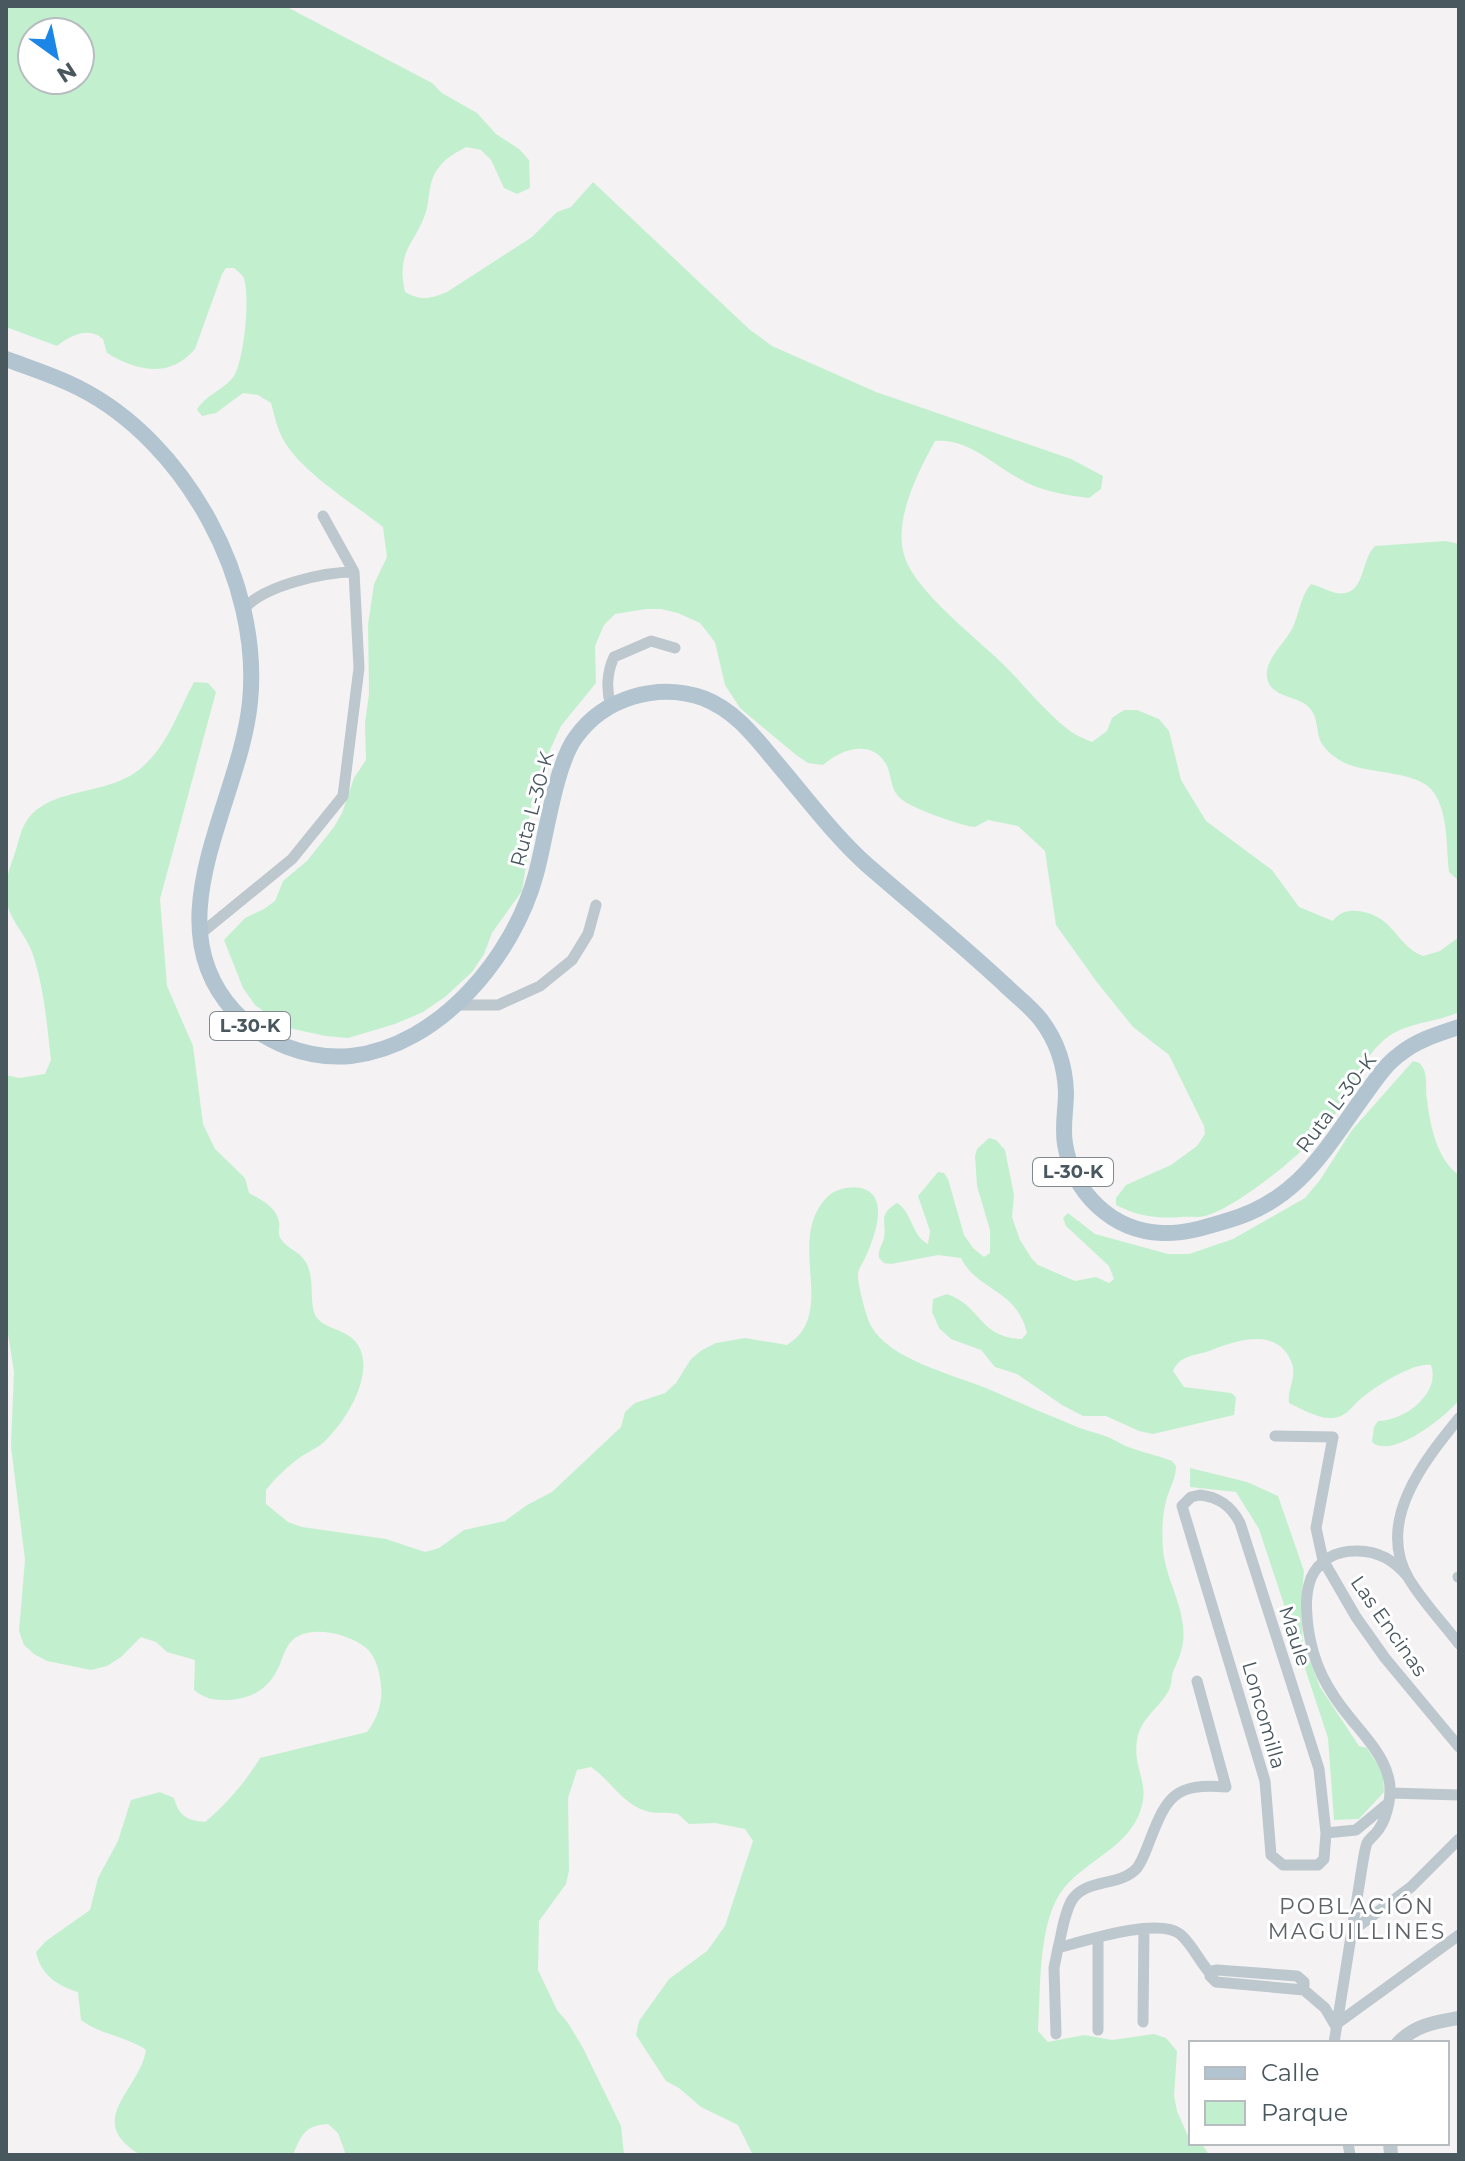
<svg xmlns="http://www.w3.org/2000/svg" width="1465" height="2161" viewBox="0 0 1465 2161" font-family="Montserrat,sans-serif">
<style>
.green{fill:#c2f0cf;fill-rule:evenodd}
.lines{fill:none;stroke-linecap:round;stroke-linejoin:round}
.minor{stroke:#bdc7ce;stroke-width:11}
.tertiary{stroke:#bdc7ce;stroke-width:14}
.primary{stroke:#b2c4d0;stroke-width:16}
.labels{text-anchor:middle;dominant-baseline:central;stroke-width:6;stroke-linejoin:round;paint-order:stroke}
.shield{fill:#fff;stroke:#80898f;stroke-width:2}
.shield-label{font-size:18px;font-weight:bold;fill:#49575f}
.street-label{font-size:20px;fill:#49575f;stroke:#fff}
.neighbourhood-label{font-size:22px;letter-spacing:2px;fill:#5e6367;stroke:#fff}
</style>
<rect width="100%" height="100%" fill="#f4f2f2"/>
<path class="green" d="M 6,6 L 285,6 L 432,83 L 442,93 L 477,113 L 496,134 L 519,149 L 529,160 L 530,188 L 517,194 L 504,188 L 491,160 L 481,150 L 466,147 C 457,152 446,158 440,166 C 429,178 430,193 427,208 C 418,243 395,248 405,292 C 421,301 430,299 447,292 L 532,237 L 557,212 L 571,207 L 593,182 L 749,329 L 772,346 L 876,392 L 1071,459 L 1103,476 L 1101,489 L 1089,498 C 1065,495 1039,491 1018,478 C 991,463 967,438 935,441 C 918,472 892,522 905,558 C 917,593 978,639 1005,666 C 1024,685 1044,710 1065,727 C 1073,734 1082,738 1092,742 L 1107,731 L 1112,718 L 1124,710 L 1137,710 L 1159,719 L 1169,731 L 1181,780 L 1206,821 L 1272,870 L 1299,907 L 1333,921 C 1343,906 1365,910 1379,918 C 1396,928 1402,948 1423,956 L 1440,951 L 1459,937 L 1459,1012 C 1435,1023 1406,1022 1385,1039 C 1357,1063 1349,1099 1327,1125 C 1305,1152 1238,1207 1205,1216 C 1197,1218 1189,1216 1181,1217 C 1158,1219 1137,1216 1116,1205 L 1116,1198 L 1126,1185 L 1171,1165 L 1197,1146 L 1205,1134 L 1204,1126 L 1169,1055 L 1133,1027 L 1096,981 L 1056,925 L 1045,851 L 1018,826 L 988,820 L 975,827 L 968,826 C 953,822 906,807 898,796 C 891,788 891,775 887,766 C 873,738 841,749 823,765 L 808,763 L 796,755 L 740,708 L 725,685 L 715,642 L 700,623 L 678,613 L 661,609 L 646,609 L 615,614 L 604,625 L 595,646 L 596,683 L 561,726 L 537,778 L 525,838 L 527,859 L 522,891 L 492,933 L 484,954 L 472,972 L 445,997 L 423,1012 L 395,1024 L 348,1038 L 326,1036 L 293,1029 L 278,1022 L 255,1005 L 243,988 L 224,940 L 245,918 L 264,909 L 275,901 L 283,881 L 307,861 L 334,827 L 342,813 L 354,778 L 366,760 L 365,723 L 369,694 L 368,625 L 374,584 L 387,557 L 383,527 C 353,503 295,469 280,433 C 276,424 274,413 271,403 L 258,395 L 243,393 L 216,413 L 202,416 L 197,410 C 205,395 224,390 234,376 C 244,360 251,294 243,276 C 242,275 235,269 234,268 L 226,268 L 222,274 L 195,349 C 169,379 137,371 107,353 L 103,339 C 88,326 70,336 57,346 L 6,327 ZM 32,32 L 80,32 L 80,80 L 32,80 Z
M 1446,541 L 1459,544 L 1459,881 L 1449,872 C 1446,847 1449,810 1431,789 C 1415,772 1372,773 1350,765 C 1338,761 1322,749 1319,737 C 1317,730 1317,720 1313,713 C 1305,697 1285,700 1272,688 C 1268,684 1266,677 1267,671 C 1269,656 1285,642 1292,629 C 1299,615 1300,597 1311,584 C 1320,586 1327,591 1336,593 C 1366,598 1360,560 1375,546 Z
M 194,682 L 208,683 L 216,692 L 160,899 L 167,986 L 193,1046 L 203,1124 L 215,1149 L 245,1178 L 249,1193 C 261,1200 276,1206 279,1222 C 280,1229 277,1233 281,1239 C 286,1247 293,1249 300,1255 C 315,1269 310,1289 313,1308 C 316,1331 347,1326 358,1345 C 375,1373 348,1418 327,1439 C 321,1446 310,1451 302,1456 C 288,1466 276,1477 266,1490 L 266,1504 L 288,1522 L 302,1527 L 386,1539 L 425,1552 L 439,1548 L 464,1530 L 505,1521 L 527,1505 L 552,1492 L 621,1427 L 625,1412 L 635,1403 L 665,1393 L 676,1383 L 691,1359 L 702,1350 L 716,1343 L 745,1338 L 787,1345 C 834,1316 794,1255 817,1211 C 821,1204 825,1198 832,1193 C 841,1188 851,1186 861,1188 C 891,1195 874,1238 866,1256 C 864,1261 859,1268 858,1273 C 857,1283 866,1316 871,1326 C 889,1359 953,1375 986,1388 C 1016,1401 1045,1414 1075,1426 C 1086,1431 1099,1433 1110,1438 C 1117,1441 1124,1446 1131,1448 C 1145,1453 1159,1456 1172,1461 L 1176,1466 C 1176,1481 1167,1491 1165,1506 C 1162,1519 1162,1536 1163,1549 C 1166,1585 1193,1617 1180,1655 C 1178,1661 1175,1666 1173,1672 C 1171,1678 1172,1684 1169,1690 C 1159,1709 1141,1717 1137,1740 C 1132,1771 1153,1783 1138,1817 C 1123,1849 1085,1862 1064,1888 C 1037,1921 1041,1991 1038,2031 L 1048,2042 L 1084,2035 L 1112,2040 L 1154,2034 L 1166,2038 L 1177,2051 L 1174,2096 L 1177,2111 L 1191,2143 L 1202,2144 L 1209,2155 L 753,2155 L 738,2125 L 701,2107 L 679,2088 L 666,2081 L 636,2035 L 639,2021 L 669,1979 L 707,1951 L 725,1926 L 753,1841 L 745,1829 L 715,1823 L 689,1824 L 678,1814 C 667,1812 656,1814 646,1811 C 624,1805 610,1780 591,1767 L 577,1770 L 568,1798 L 569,1871 L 566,1884 L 539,1921 L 538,1970 L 557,2010 L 568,2023 L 583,2048 L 621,2126 L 624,2155 L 346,2155 L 338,2133 L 328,2124 C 304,2126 302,2134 293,2155 L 141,2155 C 82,2121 140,2090 146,2050 C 126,2036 101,2035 81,2020 L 78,1992 C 56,1985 41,1975 36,1952 L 46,1941 L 90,1910 L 98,1878 L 118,1841 L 131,1800 L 160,1792 L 174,1798 C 179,1816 186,1820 205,1822 C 224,1807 248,1779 260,1758 L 367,1732 C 377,1719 383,1703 381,1686 C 380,1673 376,1655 365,1647 C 348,1634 314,1625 295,1638 C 286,1645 284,1654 280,1664 C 270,1688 253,1699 228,1700 C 213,1700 205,1699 194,1690 L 195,1660 L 167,1652 L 156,1642 L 141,1637 L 121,1657 L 107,1666 L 91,1670 L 47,1661 L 34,1654 L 24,1645 L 19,1631 L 25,1560 L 11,1446 L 14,1372 L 6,1321 L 6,1075 L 19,1078 L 45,1074 L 51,1060 C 47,1025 44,986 32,952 C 25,933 8,919 6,897 C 5,879 10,867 16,850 C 19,841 20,831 26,822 C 48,786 106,797 140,769 C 167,747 178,712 194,682 Z
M 1413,1061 C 1419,1063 1420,1062 1423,1068 C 1428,1076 1425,1090 1427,1100 C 1430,1125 1437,1160 1459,1175 L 1459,1400 C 1446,1417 1391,1460 1372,1442 L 1374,1427 L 1378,1421 C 1404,1421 1441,1394 1431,1365 C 1414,1362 1376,1386 1363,1397 C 1352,1405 1348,1417 1332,1418 C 1319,1419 1301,1409 1289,1403 C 1287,1388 1298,1376 1291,1361 C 1276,1326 1235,1341 1209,1351 C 1194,1356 1180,1355 1173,1371 L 1184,1387 L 1231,1393 L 1236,1397 L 1234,1415 L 1153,1434 L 1139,1431 L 1106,1416 L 1083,1416 L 1062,1405 L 1017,1374 L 995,1367 L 981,1350 L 951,1339 L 939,1328 L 932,1312 L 933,1299 L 947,1294 C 982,1306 979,1338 1022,1339 L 1027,1333 C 1016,1288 977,1291 961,1258 L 938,1255 L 891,1264 L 884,1263 L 879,1258 C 878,1249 882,1246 884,1238 C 887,1221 877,1215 897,1203 C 913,1213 911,1235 928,1244 L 930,1231 L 918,1196 L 938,1172 L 944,1173 L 948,1179 L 964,1235 L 973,1248 L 984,1257 L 990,1253 L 990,1230 L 977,1186 L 975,1156 L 977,1149 L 989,1138 L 996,1140 L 1005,1150 L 1014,1195 L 1012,1217 L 1020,1240 L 1032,1259 L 1038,1265 L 1075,1281 L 1096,1277 L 1109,1283 L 1114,1279 L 1109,1266 L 1066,1226 L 1063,1218 L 1068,1213 L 1095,1234 L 1168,1254 L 1189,1254 L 1233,1239 L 1305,1198 L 1320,1180 L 1352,1130 Z
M 1190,1468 L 1247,1482 L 1278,1496 L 1304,1571 L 1301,1606 L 1303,1642 L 1320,1687 L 1359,1746 L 1367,1748 L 1383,1773 L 1384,1792 L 1359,1819 L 1334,1820 L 1328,1738 L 1259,1529 L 1236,1492 L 1190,1487 Z"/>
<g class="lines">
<path class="minor" d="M 243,610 C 262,586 323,572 354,572
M 611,706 C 606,690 607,672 614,657 L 651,641 L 675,648
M 199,935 L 292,859 L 343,796 L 359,668 L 354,572 L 323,516
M 454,1005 L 498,1005 L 540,986 L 572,960 L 588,934 L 596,905
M 1459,1418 C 1424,1461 1375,1522 1409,1579 C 1423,1602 1443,1623 1459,1644
M 1275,1436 L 1333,1437 L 1316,1528 L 1323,1560 L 1356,1617 L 1385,1658 L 1459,1747
M 1200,1495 C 1219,1497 1231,1506 1240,1523 L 1319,1769 L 1326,1833 L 1324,1859 L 1318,1865 L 1283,1865 L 1271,1855 L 1265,1781 L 1182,1506 L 1191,1497 Z
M 1458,1577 L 1459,1577
M 1390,1793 L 1459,1795
M 1326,1833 L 1356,1830 L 1386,1805
M 1352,1931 L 1411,1887 L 1459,1839
M 1098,1938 L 1098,2030
M 1058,1948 C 1062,1933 1064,1913 1072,1900 C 1086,1878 1120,1887 1137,1868 C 1143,1860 1146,1850 1150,1840 C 1167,1796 1175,1783 1226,1787 L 1197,1681
M 1304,1990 L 1304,1982 L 1297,1976 L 1217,1970 L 1212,1971 L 1210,1976 L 1216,1982 L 1304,1990 L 1325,2008 L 1335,2025
M 1143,2022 L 1144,1929
M 1335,2025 L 1459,1935
M 1056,2034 L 1054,1968 L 1058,1948 C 1084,1941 1158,1917 1180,1934 C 1192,1944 1199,1961 1210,1973
M 1334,2043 L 1363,1861 C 1364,1856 1365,1848 1367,1843 C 1370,1838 1376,1834 1379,1829 C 1388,1816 1393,1791 1388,1776 C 1383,1755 1364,1735 1351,1719 C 1327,1690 1313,1664 1308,1627 C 1306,1609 1305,1595 1311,1578 C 1319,1560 1336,1551 1355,1551 C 1377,1550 1395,1561 1408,1577
M 1348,2143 L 1350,2155"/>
<path class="tertiary" d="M 1398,2043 C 1415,2025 1436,2022 1459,2018
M 1390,2143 L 1391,2155"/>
<path class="primary" d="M 6,359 C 30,368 56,376 79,388 C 186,442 262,582 250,702 C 240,803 152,921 234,1011 C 264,1043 308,1060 351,1056 C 440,1046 514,956 536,874 C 546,838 555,765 576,737 C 604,698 657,682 703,698 C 737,711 757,740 780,767 C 808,800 834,835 866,864 C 912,904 959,942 1004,984 C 1016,996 1030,1006 1041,1020 C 1057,1041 1065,1066 1066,1092 C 1066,1110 1062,1127 1065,1144 C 1073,1193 1112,1231 1162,1233 C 1184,1234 1206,1227 1226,1221 C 1299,1201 1325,1149 1366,1093 C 1376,1079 1386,1064 1400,1054 C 1417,1040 1438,1034 1459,1027"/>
</g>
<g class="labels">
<g class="shield">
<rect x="210" y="1012" width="80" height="28" rx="6"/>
<rect x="1033" y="1158" width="80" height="28" rx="6"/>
</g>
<g class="shield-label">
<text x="250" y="1026">L-30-K</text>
<text x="1073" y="1172">L-30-K</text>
</g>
<g class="street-label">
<text transform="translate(532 809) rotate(-75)">Ruta L-30-K</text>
<text transform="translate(1336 1103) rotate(-53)">Ruta L-30-K</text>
<text transform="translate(1389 1626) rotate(55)">Las Encinas</text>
<text transform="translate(1295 1636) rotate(72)">Maule</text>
<text transform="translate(1264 1715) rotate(74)">Loncomilla</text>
</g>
<g class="neighbourhood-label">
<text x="1357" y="1906">POBLACIÓN<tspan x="1357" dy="25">MAGUILLINES</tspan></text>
</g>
</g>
<rect width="1465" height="2161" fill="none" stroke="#49575f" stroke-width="16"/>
<rect x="1189" y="2041" width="260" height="104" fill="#ffffff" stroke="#b6bcbf" stroke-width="2"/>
<rect x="1205" y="2067" width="40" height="12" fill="#b2c4d0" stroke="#b6bcbf" stroke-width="2"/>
<text x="1261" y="2081" font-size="24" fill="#49575f">Calle</text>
<rect x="1205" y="2101" width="40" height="24" fill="#c2f0cf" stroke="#b6bcbf" stroke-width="2"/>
<text x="1261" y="2121" font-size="24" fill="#49575f">Parque</text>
<g transform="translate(56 56) rotate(147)"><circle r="38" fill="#ffffff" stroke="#b6bcbf" stroke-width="2"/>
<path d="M0-6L14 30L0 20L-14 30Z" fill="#1b86e5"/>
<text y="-12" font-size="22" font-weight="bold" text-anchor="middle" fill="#49575f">N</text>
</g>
</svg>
